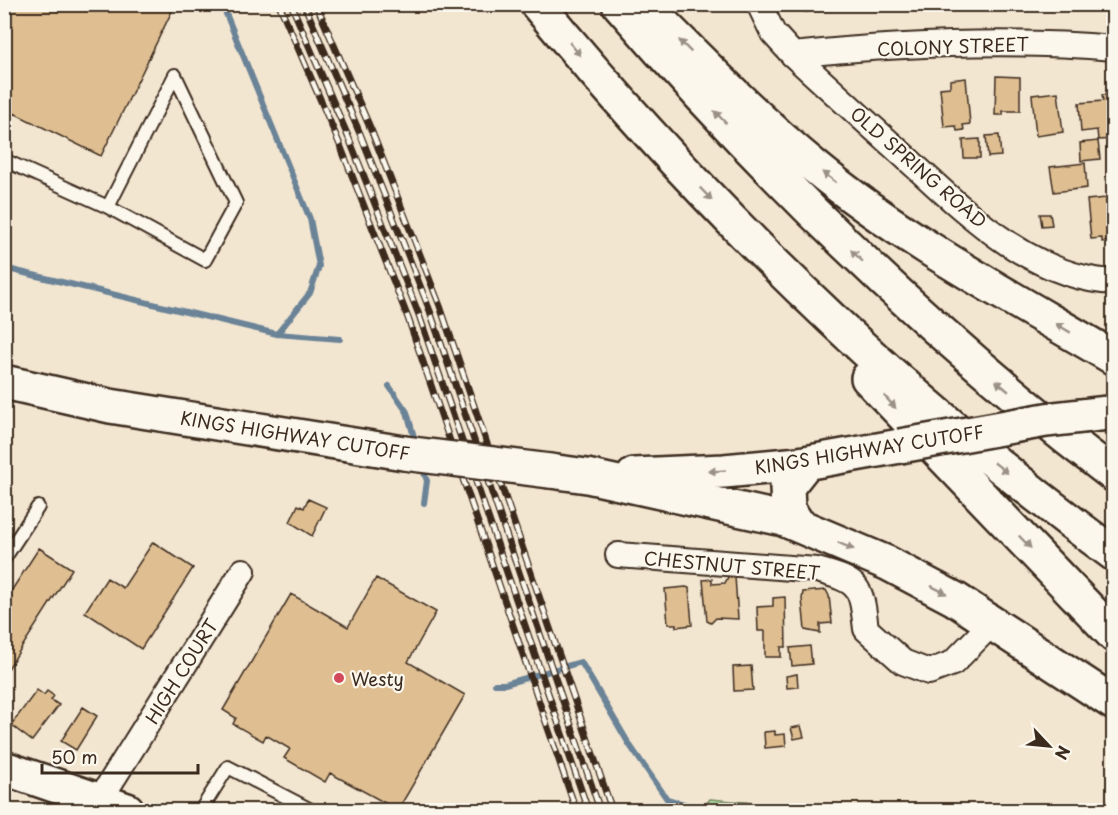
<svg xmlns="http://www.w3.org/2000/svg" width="1118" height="815" viewBox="0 0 1118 815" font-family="'Playpen Sans',sans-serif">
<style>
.green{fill:#aee0a1;stroke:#748560;stroke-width:1.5}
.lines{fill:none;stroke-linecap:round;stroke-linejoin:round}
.stream{stroke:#6a8397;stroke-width:6}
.building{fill:#dfbf92;stroke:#3b2a1e;stroke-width:1.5}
.lane-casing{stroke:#3b2a1e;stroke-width:16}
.street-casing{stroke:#3b2a1e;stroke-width:28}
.secondary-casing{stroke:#3b2a1e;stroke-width:38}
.primary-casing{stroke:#3b2a1e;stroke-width:38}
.highway-casing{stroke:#3b2a1e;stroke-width:38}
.lane{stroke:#fbf7ec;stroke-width:12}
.street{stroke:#fbf7ec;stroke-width:24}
.secondary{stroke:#fbf7ec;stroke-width:33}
.primary{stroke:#fbf7ec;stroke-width:33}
.highway{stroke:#fbf7ec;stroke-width:33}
.rail-casing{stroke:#3b2a1e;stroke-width:7}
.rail{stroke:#fbf7ec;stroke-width:4.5;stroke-dasharray:14;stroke-linecap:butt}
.primary-bridge-casing{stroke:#3b2a1e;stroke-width:38;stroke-linecap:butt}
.primary-bridge{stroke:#fbf7ec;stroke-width:33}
.oneway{fill:#9b9085}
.poi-dot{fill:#d1495b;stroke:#fbf7ec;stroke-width:2}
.labels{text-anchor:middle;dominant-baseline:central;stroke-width:4.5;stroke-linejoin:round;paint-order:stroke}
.street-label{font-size:18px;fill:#3b2a1e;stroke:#fbf7ec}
.poi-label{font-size:18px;fill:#3b2a1e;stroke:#fbf7ec;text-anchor:start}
</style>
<rect width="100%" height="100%" fill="#f3e6d1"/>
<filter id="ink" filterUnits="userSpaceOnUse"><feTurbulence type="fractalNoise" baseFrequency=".0167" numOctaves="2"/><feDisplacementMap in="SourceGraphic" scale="12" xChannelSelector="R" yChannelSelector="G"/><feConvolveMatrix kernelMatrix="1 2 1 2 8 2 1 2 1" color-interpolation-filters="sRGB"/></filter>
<g filter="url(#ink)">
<path class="green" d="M 710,799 L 836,810 L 701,810 Z"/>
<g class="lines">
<path class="stream" d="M 222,4 L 310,219 L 319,266 L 310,293 L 277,334
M 4,268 L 277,334 L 340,339
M 389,386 L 407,412 L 416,444
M 422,466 L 427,481 L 424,503
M 495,684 L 505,684 L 581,662 L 629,744 L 667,799 L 704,810
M 1077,810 L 1114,802"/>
</g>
<path class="building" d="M 4,4 L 159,4 L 172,11 L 101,156 L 14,113 L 10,123 L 4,120 Z
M 804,4 L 834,4 L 835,9 L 805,12 Z
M 996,76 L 1020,77 L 1020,111 L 1003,111 L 1003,115 L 995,115 Z
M 966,78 L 970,124 L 963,125 L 964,130 L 957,131 L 956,126 L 944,127 L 940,88 L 950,87 L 950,80 Z
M 1058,92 L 1063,132 L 1036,136 L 1032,95 Z
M 1112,94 L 1114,139 L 1098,140 L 1097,130 L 1081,132 L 1079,103 L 1103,101 L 1102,95 Z
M 999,135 L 1001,156 L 988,157 L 986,136 Z
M 980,139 L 980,158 L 964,158 L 963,140 Z
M 1098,141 L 1100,159 L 1081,161 L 1080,143 Z
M 1085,163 L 1087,188 L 1054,192 L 1050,167 Z
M 1106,198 L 1107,206 L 1114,205 L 1113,241 L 1102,242 L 1102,238 L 1091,239 L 1087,200 Z
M 1040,214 L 1050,214 L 1052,225 L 1042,226 Z
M 308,499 L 326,507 L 312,536 L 290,522 L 298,505 L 304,508 Z
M 153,542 L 193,568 L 141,649 L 85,612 L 107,578 L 123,588 Z
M 39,548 L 72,569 L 4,675 L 4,602 Z
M 728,577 L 735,577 L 738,619 L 716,618 L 711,623 L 707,621 L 703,580 L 712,579 L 712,584 L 725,583 Z
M 376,578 L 436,612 L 408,662 L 465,695 L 398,810 L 330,773 L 325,782 L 284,758 L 290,749 L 266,735 L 263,741 L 233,724 L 236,718 L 223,710 L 291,594 L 348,627 Z
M 686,587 L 689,588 L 692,625 L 676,627 L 676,624 L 668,624 L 665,589 Z
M 826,590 L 829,596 L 832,623 L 820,624 L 820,633 L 805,630 L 802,599 L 803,592 Z
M 785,597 L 786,647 L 781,647 L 781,657 L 765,657 L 765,631 L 758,631 L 757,607 L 773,606 L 773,598 Z
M 810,646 L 812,664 L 792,666 L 790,648 Z
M 751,666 L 753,690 L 734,691 L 733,667 Z
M 797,674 L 798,687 L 787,688 L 786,676 Z
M 37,690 L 44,695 L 47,691 L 54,696 L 51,700 L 59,705 L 32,741 L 11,725 Z
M 83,707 L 97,716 L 76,750 L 61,741 Z
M 801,726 L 804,737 L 794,739 L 791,728 Z
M 775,731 L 775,735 L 785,734 L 786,746 L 765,748 L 764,732 Z"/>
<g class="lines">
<defs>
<path id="lane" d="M 4,160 L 108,207 L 205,260 L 236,203 L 175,75 L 108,207
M 4,559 L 38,507
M 201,810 L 228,767 L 311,810"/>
<path id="street" d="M 759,4 L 773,33 L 793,55 C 829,88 865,121 902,154 C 961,208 1029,278 1114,282
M 793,55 C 897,44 1009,39 1114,48
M 618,555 L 817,570 C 860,582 861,585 866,629 L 903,662 L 929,672 L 953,663 L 992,623
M 99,801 L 243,571"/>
<path id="secondary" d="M 4,768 L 127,810"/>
<path id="primary" d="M 4,382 L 110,406 L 404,453
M 550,471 L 587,476 L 783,519 L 887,563 L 955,599 L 1114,703
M 634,475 L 724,471 L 799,464 L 900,446
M 799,526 L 788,509 L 787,487 L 806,463"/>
<path id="highway" d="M 537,4 C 707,209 899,397 1114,554
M 619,4 C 768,177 932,336 1114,475
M 660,21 C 710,71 760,122 815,167 C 906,242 1013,298 1114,358
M 868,378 L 1114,635"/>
</defs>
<use href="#lane" class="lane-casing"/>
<use href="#street" class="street-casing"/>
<use href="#secondary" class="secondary-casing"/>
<use href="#primary" class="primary-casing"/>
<use href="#highway" class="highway-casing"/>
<use href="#lane" class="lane"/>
<use href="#street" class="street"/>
<use href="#secondary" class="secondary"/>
<use href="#primary" class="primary"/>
<use href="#highway" class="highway"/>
<defs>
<path id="rail" d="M 279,4 L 340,145 L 408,318 L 576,810
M 291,4 L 350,141 L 419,315 L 588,810
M 304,4 L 361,136 L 430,311 L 600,810
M 316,4 L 372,132 L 440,306 L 612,810"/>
</defs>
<use href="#rail" class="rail-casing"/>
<use href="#rail" class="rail"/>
<defs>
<path id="primary-bridge" d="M 900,446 L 1046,420 L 1108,413
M 404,453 L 550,471"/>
</defs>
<use href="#primary-bridge" class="primary-bridge-casing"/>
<use href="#primary-bridge" class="primary-bridge"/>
</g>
<defs><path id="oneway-solid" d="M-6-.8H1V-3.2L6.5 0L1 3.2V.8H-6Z" transform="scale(1.5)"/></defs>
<g class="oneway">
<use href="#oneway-solid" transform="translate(685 46) rotate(-135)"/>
<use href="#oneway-solid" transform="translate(575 49) rotate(50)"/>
<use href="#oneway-solid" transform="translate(720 117) rotate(-134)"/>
<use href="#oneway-solid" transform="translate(829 177) rotate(-143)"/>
<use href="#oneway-solid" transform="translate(706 194) rotate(46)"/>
<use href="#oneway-solid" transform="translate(857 256) rotate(-136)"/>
<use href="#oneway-solid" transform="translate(1063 328) rotate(-149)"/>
<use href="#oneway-solid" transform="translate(1002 386) rotate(-140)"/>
<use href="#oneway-solid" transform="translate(890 402) rotate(47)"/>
<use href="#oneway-solid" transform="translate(1001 468) rotate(38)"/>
<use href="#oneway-solid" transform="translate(717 471) rotate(177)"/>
<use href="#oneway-solid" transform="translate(1025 542) rotate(46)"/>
<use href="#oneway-solid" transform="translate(846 546) rotate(23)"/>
<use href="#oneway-solid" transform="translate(939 590) rotate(27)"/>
</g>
</g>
<circle class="poi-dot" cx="339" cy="678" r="6"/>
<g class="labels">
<g class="street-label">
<text transform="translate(953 46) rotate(-2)">COLONY STREET</text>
<text transform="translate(919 167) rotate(41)">OLD SPRING ROAD</text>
<text transform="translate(295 435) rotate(9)">KINGS HIGHWAY CUTOFF</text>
<text transform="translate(869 449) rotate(-9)">KINGS HIGHWAY CUTOFF</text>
<text transform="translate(732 565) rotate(5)">CHESTNUT STREET</text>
<text transform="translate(181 671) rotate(-58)">HIGH COURT</text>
</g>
<g class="poi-label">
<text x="351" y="678">Westy</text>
</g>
</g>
<rect width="1118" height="815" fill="none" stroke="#fbf7ec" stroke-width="24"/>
<rect x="12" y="12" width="1094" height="791" fill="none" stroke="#3b2a1e" stroke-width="2" filter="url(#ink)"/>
<g transform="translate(1049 746) rotate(116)" stroke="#fbf7ec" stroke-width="4.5" paint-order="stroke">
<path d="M0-4.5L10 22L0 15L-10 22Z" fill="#3b2a1e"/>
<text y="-9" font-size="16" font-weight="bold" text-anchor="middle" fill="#3b2a1e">N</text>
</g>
<path d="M42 764v9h156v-9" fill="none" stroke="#3b2a1e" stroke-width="3"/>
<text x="51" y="764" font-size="18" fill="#3b2a1e" stroke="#fbf7ec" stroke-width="4.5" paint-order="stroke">50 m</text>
</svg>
